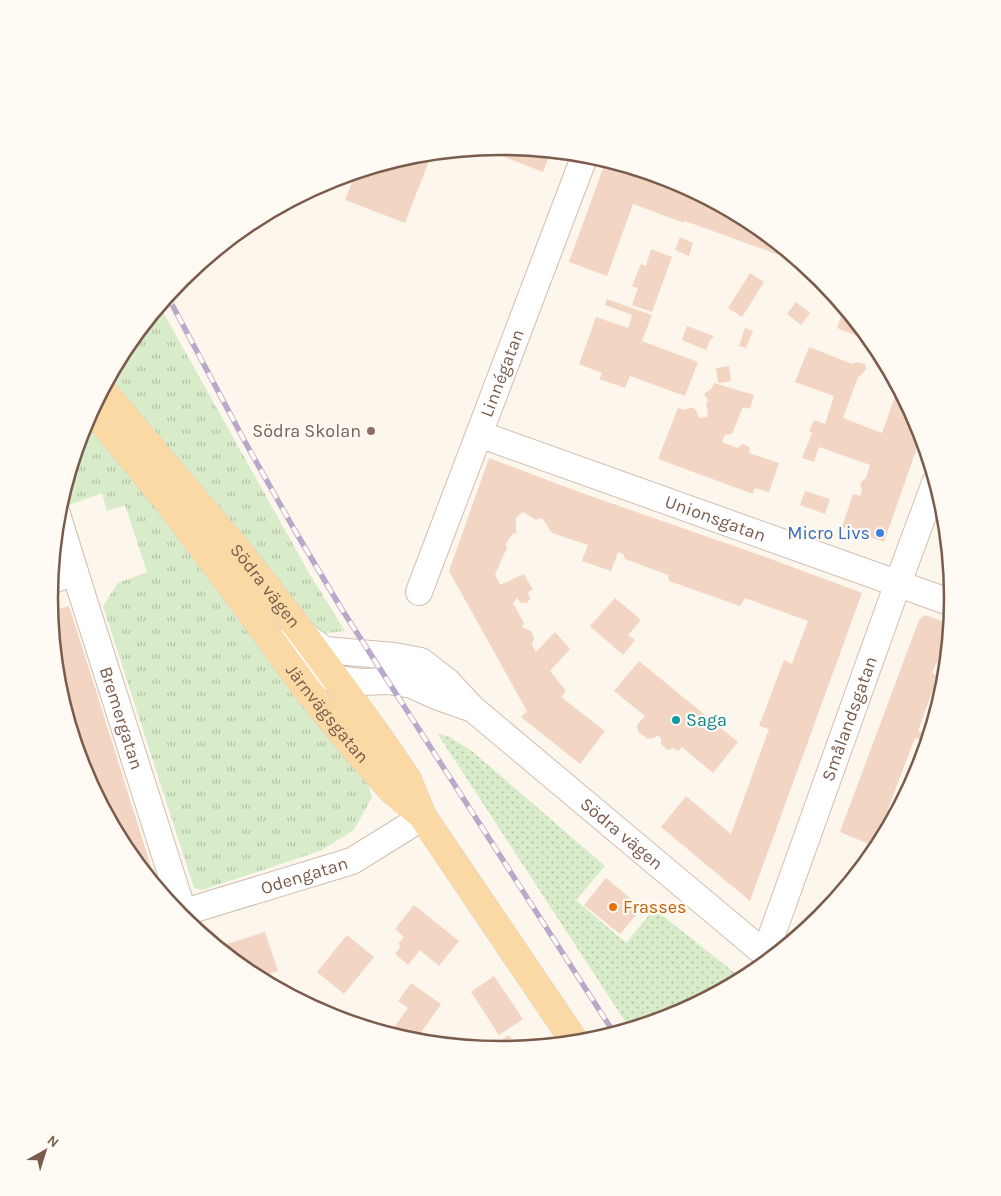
<svg xmlns="http://www.w3.org/2000/svg" width="1001" height="1196" viewBox="0 0 1001 1196" font-family="Karla,sans-serif">
<style>
.grass{fill:url(#grass-tufts)}
.park{fill:url(#park-dots)}
.building{fill:#f3d5c3}
.lines{fill:none;stroke-linecap:round;stroke-linejoin:round}
.minor-casing{stroke:#d1beb0;stroke-width:28}
.major-casing{stroke:#dad1cd;stroke-width:29}
.minor{stroke:#fff;stroke-width:26}
.major{stroke:#fbd9a5;stroke-width:28}
.rail-casing{stroke:#b9a8c9;stroke-width:5.5}
.rail{stroke:#fffaf3;stroke-width:4;stroke-dasharray:11;stroke-linecap:butt}
.education-dot{fill:#8d6e63;stroke:#fffaf3;stroke-width:2}
.shop-dot{fill:#3f7fe0;stroke:#fffaf3;stroke-width:2}
.culture-dot{fill:#0f9aa8;stroke:#fffaf3;stroke-width:2}
.food-dot{fill:#e8710a;stroke:#fffaf3;stroke-width:2}
.labels{text-anchor:middle;dominant-baseline:central;stroke-width:4.5;stroke-linejoin:round;paint-order:stroke}
.street-label{font-size:18px;fill:#7a5c4d;stroke:#fffaf3}
.education-label{font-size:18px;fill:#785e54;stroke:#fffaf3;text-anchor:end}
.shop-label{font-size:18px;fill:#366cbe;stroke:#fffaf3;text-anchor:end}
.culture-label{font-size:18px;fill:#0d838f;stroke:#fffaf3;text-anchor:start}
.food-label{font-size:18px;fill:#c56008;stroke:#fffaf3;text-anchor:start}
.rim{fill:none;stroke:#7a5c4d;stroke-width:2.5}
</style>
<defs>
<pattern id="grass-tufts" width="24" height="20" patternUnits="userSpaceOnUse" patternTransform="scale(1.25)"><rect width="24" height="20" fill="#d8ecc9"/><path d="M3 7l-1-3M5 7V3M7 7l1-3M15 17l-1-3M17 17v-4M19 17l1-3" fill="none" stroke="#b4c2a5"/></pattern>
<pattern id="park-dots" width="8" height="8" patternUnits="userSpaceOnUse" patternTransform="scale(1.25)"><rect width="8" height="8" fill="#d8ecc9"/><path d="M2 2h.1M6 6h.1" fill="none" stroke="#b4c2a5" stroke-width="1.8" stroke-linecap="round"/></pattern>
</defs>
<rect width="100%" height="100%" fill="#fdf6ec"/>
<path class="grass" d="M 159,305 L 309,573 L 345,631 L 321,634 L 310,626 L 108,378 L 125,347 Z
M 85,421 L 137,481 L 364,770 L 372,797 L 354,830 L 320,851 L 202,890 L 194,888 L 103,606 L 118,583 L 147,572 L 125,505 L 107,511 L 102,493 L 69,505 L 64,488 Z"/>
<path class="park" d="M 437,733 L 449,737 L 472,751 L 605,866 L 576,900 L 626,943 L 654,909 L 730,969 L 741,979 L 673,1015 L 630,1029 Z"/>
<path class="building" d="M 501,146 L 551,151 L 543,172 L 481,148 Z
M 432,153 L 405,223 L 345,200 L 356,172 L 413,155 Z
M 606,160 L 674,181 L 752,223 L 794,257 L 780,252 L 779,255 L 685,221 L 684,223 L 633,204 L 607,276 L 569,262 Z
M 680,237 L 693,243 L 689,256 L 675,250 Z
M 651,249 L 672,257 L 652,312 L 632,305 L 638,288 L 632,286 L 641,264 L 646,266 Z
M 750,273 L 764,282 L 742,317 L 728,308 Z
M 607,299 L 652,315 L 642,341 L 698,362 L 685,396 L 630,376 L 625,388 L 599,379 L 602,373 L 579,364 L 596,317 L 628,328 L 632,315 L 605,305 Z
M 796,302 L 810,313 L 801,325 L 787,314 Z
M 844,308 L 862,330 L 872,342 L 837,328 Z
M 687,326 L 714,336 L 709,342 L 706,350 L 682,340 Z
M 745,328 L 753,331 L 746,348 L 739,346 Z
M 809,347 L 852,364 L 858,362 L 865,364 L 866,369 L 862,374 L 858,377 L 843,418 L 882,433 L 898,388 L 918,425 L 921,436 L 884,542 L 842,527 L 853,494 L 860,496 L 862,489 L 860,485 L 862,481 L 866,478 L 870,465 L 819,447 L 814,462 L 802,458 L 812,433 L 809,431 L 814,420 L 825,424 L 834,396 L 795,382 Z
M 729,366 L 731,381 L 718,383 L 716,368 Z
M 714,383 L 754,395 L 750,409 L 743,407 L 732,434 L 725,435 L 722,442 L 738,448 L 742,444 L 746,445 L 750,448 L 749,453 L 779,463 L 769,492 L 755,488 L 753,494 L 658,459 L 678,408 L 685,410 L 689,408 L 694,408 L 697,412 L 699,418 L 707,417 L 708,411 L 706,405 L 708,400 L 704,394 L 712,388 Z
M 489,458 L 579,492 L 768,558 L 862,593 L 750,901 L 661,827 L 686,796 L 731,834 L 769,729 L 759,726 L 784,660 L 792,664 L 808,621 L 745,598 L 740,606 L 669,581 L 668,575 L 625,559 L 623,554 L 618,552 L 611,571 L 582,561 L 588,545 L 552,533 L 542,518 L 536,520 L 523,512 L 516,518 L 516,533 L 512,534 L 506,544 L 507,548 L 495,574 L 500,585 L 524,574 L 533,590 L 528,592 L 530,599 L 527,603 L 521,603 L 517,598 L 513,603 L 524,623 L 522,627 L 531,631 L 534,638 L 532,645 L 536,652 L 555,632 L 570,649 L 550,671 L 566,691 L 561,697 L 605,731 L 580,764 L 521,717 L 527,711 L 449,571 Z
M 805,491 L 830,499 L 825,514 L 800,505 Z
M 946,538 L 949,565 L 944,563 L 941,553 Z
M 615,598 L 641,620 L 628,635 L 635,640 L 623,655 L 590,626 Z
M 69,606 L 97,694 L 158,889 L 125,849 L 83,771 L 57,686 L 50,611 Z
M 925,615 L 950,624 L 946,666 L 936,663 L 932,673 L 938,676 L 918,731 L 923,733 L 920,740 L 915,738 L 874,846 L 840,832 L 919,620 Z
M 639,661 L 738,742 L 713,773 L 682,747 L 678,751 L 673,748 L 668,750 L 661,744 L 661,738 L 657,735 L 654,738 L 648,739 L 638,732 L 637,725 L 645,716 L 614,691 Z
M 606,878 L 642,908 L 620,934 L 584,905 Z
M 414,905 L 459,941 L 439,966 L 420,950 L 408,965 L 395,954 L 401,946 L 398,944 L 404,937 L 395,929 Z
M 265,932 L 278,971 L 257,978 L 249,973 L 231,959 L 227,944 Z
M 347,935 L 374,957 L 344,994 L 317,972 Z
M 494,976 L 523,1019 L 499,1035 L 471,992 Z
M 411,983 L 441,1004 L 415,1041 L 399,1037 L 401,1035 L 392,1030 L 408,1008 L 398,1001 Z
M 509,1035 L 517,1048 L 500,1050 L 492,1049 L 491,1047 Z"/>
<g class="lines">
<defs>
<g id="minor">
<path id="s1" d="M 479,434 L 952,603"/>
<path id="s2" d="M 57,514 L 80,588 L 186,921"/>
<path d="M 50,581 L 75,572"/>
<path id="s3" d="M 419,592 L 585,155"/>
<path id="s4" d="M 303,634 L 325,650 L 394,656 L 421,661 L 447,681 L 473,709 L 770,958"/>
<path d="M 281,643 L 291,655 L 315,673 L 336,679 L 361,682 L 388,681 L 412,685 L 436,696 L 467,707"/>
<path id="s5" d="M 178,914 L 352,861 L 423,817"/>
<path id="s6" d="M 765,954 L 898,583 L 935,483"/>
</g>
<g id="major">
<path id="s7" d="M 102,390 L 243,557 L 303,634 L 377,735 L 407,779 L 423,817 L 575,1042"/>
<path id="s8" d="M 92,409 L 166,499 L 242,600 L 305,687 L 357,751 L 393,791 L 418,812"/>
</g>
</defs>
<use href="#minor" class="minor-casing"/>
<use href="#major" class="major-casing"/>
<use href="#minor" class="minor"/>
<use href="#major" class="major"/>
<defs>
<path id="rail" d="M 167,295 L 244,440 L 294,529 L 341,608 L 614,1033"/>
</defs>
<use href="#rail" class="rail-casing"/>
<use href="#rail" class="rail"/>
</g>
<circle class="education-dot" cx="371" cy="431" r="5"/>
<circle class="shop-dot" cx="880" cy="533" r="5"/>
<circle class="culture-dot" cx="676" cy="720" r="5"/>
<circle class="food-dot" cx="613" cy="907" r="5"/>
<g class="labels">
<g class="street-label">
<text stroke="none"><textPath href="#s3" startOffset="234">Linnégatan</textPath></text>
<text stroke="none"><textPath href="#s1" startOffset="251">Unionsgatan</textPath></text>
<text stroke="none"><textPath href="#s7" startOffset="255">Södra vägen</textPath></text>
<text stroke="none"><textPath href="#s8" startOffset="385">Järnvägsgatan</textPath></text>
<text stroke="none"><textPath href="#s2" startOffset="214">Bremergatan</textPath></text>
<text stroke="none"><textPath href="#s6" startOffset="250">Smålandsgatan</textPath></text>
<text stroke="none"><textPath href="#s4" startOffset="389">Södra vägen</textPath></text>
<text stroke="none"><textPath href="#s5" startOffset="132">Odengatan</textPath></text>
</g>
<g class="education-label">
<text x="361" y="431">Södra Skolan</text>
</g>
<g class="shop-label">
<text x="870" y="533">Micro Livs</text>
</g>
<g class="culture-label">
<text x="686" y="720">Saga</text>
</g>
<g class="food-label">
<text x="623" y="907">Frasses</text>
</g>
</g>
<path d="M0 0H1001V1196H0ZM58 598a443 443 0 1 1 886 0a443 443 0 1 1-886 0Z" fill="#fffaf3" fill-rule="evenodd"/>
<path class="rim" d="M58 598a443 443 0 1 1 886 0a443 443 0 1 1-886 0Z"/>
<g transform="translate(45 1151) rotate(39)" stroke="#fffaf3" stroke-width="4" paint-order="stroke">
<path d="M0-4L9 19L0 12L-9 19Z" fill="#7a5c4d"/>
<text y="-8" font-size="14" font-weight="bold" text-anchor="middle" fill="#7a5c4d">N</text>
</g>
</svg>
